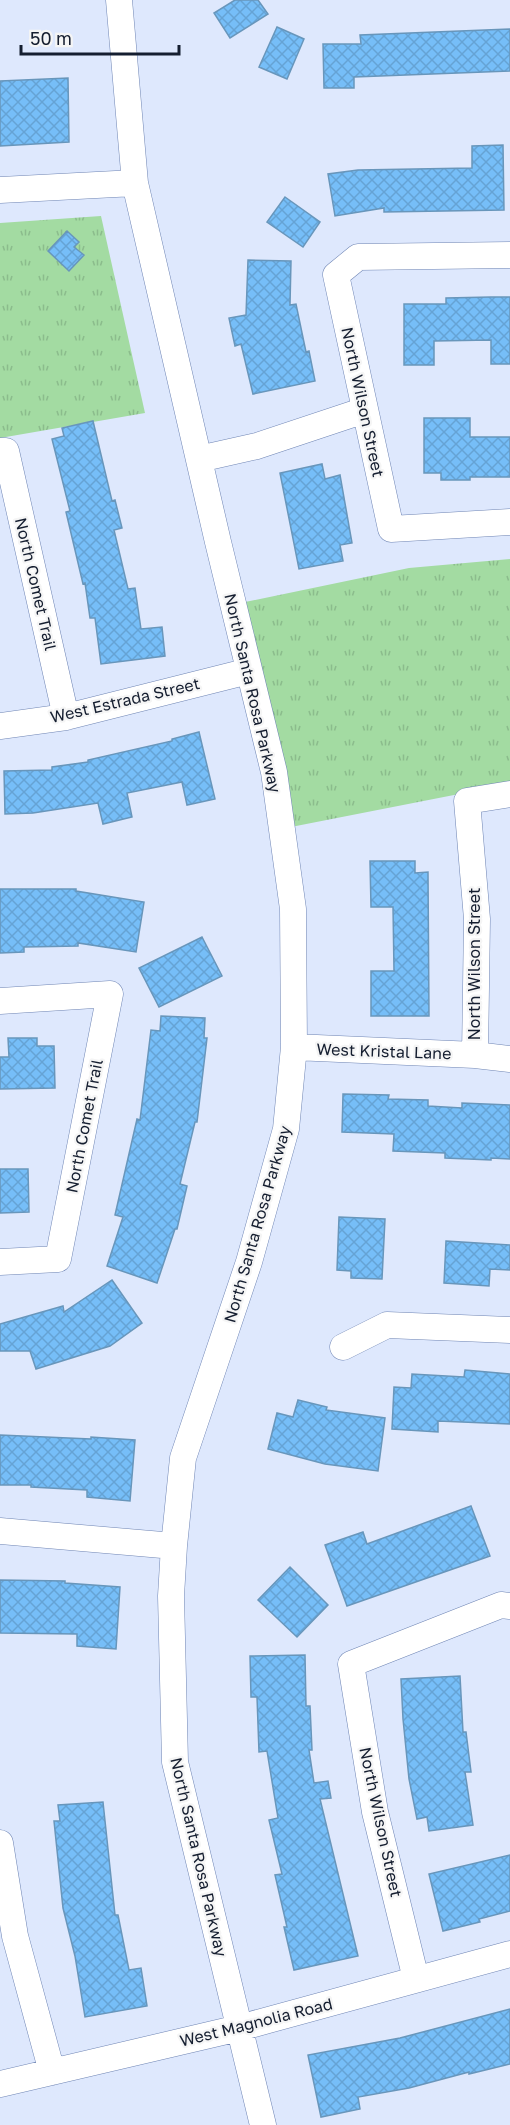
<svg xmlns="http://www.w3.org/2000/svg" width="510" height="2125" viewBox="0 0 510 2125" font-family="'Golos Text',sans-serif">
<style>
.park{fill:url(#park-tufts)}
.building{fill:url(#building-cross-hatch);stroke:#6896bb;stroke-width:1.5}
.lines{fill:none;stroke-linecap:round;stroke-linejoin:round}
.street-casing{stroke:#6f85b4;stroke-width:27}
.street{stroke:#fff;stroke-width:26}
.labels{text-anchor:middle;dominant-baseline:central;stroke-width:4.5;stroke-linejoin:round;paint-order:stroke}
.street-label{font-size:16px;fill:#151e30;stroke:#f5f5f5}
</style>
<defs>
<pattern id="park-tufts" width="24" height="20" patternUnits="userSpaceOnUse" patternTransform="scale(1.5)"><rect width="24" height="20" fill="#a3dba2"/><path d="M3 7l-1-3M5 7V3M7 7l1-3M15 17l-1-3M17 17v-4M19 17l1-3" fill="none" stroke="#8bbc8c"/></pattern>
<pattern id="building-cross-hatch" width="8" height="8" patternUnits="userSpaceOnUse" patternTransform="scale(1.5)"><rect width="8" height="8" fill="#76bef8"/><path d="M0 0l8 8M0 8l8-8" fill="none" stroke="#65a3d5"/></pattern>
</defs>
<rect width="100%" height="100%" fill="#dee8fd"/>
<path class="park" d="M 101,216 L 145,413 L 0,438 L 0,223 Z
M 510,559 L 510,784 L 291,827 L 245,602 L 409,568 Z"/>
<path class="building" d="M 235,0 L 258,0 L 268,14 L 230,38 L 214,13 Z
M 277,27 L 304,39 L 287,79 L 259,67 Z
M 510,29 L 510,71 L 354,77 L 354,88 L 324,88 L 323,44 L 361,44 L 360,35 Z
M 68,78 L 69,142 L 0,146 L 0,81 Z
M 503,145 L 504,210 L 384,212 L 384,208 L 335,216 L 328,174 L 358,170 L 472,168 L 472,146 Z
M 285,197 L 320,222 L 303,247 L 267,222 Z
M 67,231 L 79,242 L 74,247 L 84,255 L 69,271 L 48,251 Z
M 248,260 L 291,261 L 290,305 L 296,304 L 306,352 L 309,351 L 315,381 L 253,394 L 241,344 L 235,346 L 229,318 L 246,315 Z
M 491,297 L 510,297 L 510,364 L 491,364 L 491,340 L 434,341 L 434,365 L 404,365 L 404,304 L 446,304 L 446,298 Z
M 424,418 L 470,418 L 470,437 L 510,437 L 510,477 L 470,477 L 470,480 L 441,480 L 441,473 L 424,473 Z
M 93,421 L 112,501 L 115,500 L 122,528 L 114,530 L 128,589 L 135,588 L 141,629 L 162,627 L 165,656 L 101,664 L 95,618 L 90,618 L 85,583 L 83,584 L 66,512 L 70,511 L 52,439 L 64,436 L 62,428 Z
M 322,464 L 325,479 L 340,475 L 352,543 L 340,545 L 343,561 L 299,569 L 280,473 Z
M 199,732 L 215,799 L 187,805 L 182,782 L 127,793 L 132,817 L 103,824 L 98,803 L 33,813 L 5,814 L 4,771 L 52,770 L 52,767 L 88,762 L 88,760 L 172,741 L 172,739 Z
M 370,861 L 415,861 L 415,873 L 428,872 L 429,1016 L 371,1016 L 371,971 L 394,971 L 393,907 L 371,907 Z
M 0,889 L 76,889 L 76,891 L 144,902 L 136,952 L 78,943 L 78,946 L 24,947 L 24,952 L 0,953 Z
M 202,937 L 222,976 L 159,1007 L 139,968 Z
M 161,1016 L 205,1018 L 204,1038 L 207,1038 L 197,1122 L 195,1122 L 180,1184 L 187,1186 L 177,1229 L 175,1229 L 157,1283 L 107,1266 L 123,1217 L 115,1215 L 137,1119 L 140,1120 L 151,1030 L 160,1031 Z
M 8,1038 L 37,1038 L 37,1046 L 54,1046 L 55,1088 L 0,1089 L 0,1057 L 9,1057 Z
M 343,1094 L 389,1095 L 388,1099 L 428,1100 L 428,1106 L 462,1108 L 462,1103 L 510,1105 L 510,1159 L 491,1158 L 491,1160 L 445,1158 L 445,1153 L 393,1151 L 394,1134 L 342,1132 Z
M 0,1169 L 28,1169 L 29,1212 L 0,1213 Z
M 339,1217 L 385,1219 L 382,1279 L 351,1278 L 351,1271 L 337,1270 Z
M 446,1241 L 510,1245 L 510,1270 L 490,1269 L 489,1286 L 444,1283 Z
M 112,1280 L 142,1323 L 110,1346 L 36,1369 L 30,1351 L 0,1351 L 0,1324 L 63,1306 L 64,1312 Z
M 465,1370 L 510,1374 L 510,1424 L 438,1421 L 438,1432 L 392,1429 L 394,1387 L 411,1388 L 412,1374 L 464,1377 Z
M 298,1400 L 327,1407 L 326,1410 L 385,1418 L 378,1471 L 325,1464 L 268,1449 L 277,1413 L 293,1417 Z
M 0,1435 L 91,1439 L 91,1437 L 135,1440 L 130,1501 L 87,1497 L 87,1490 L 31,1487 L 31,1485 L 0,1485 Z
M 471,1506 L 490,1556 L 347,1606 L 325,1545 L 363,1532 L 367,1544 Z
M 290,1567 L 328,1605 L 297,1637 L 258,1600 Z
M 0,1580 L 65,1581 L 65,1583 L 120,1587 L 116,1649 L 77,1646 L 77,1634 L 0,1633 Z
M 305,1655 L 306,1706 L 310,1706 L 312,1750 L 309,1750 L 314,1783 L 328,1781 L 331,1798 L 320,1799 L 358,1956 L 294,1970 L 284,1927 L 287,1927 L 275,1875 L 282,1874 L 269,1820 L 278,1818 L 267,1751 L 259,1752 L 257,1697 L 251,1697 L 250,1656 Z
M 460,1676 L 463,1732 L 466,1732 L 471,1772 L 465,1772 L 473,1825 L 429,1831 L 427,1817 L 417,1819 L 409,1779 L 403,1719 L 401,1679 Z
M 103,1802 L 115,1915 L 118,1915 L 129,1970 L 141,1968 L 147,2006 L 85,2017 L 75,1956 L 63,1908 L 54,1821 L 60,1821 L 58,1805 Z
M 510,1855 L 510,1911 L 479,1919 L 480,1922 L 443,1931 L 429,1874 Z
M 510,2009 L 510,2064 L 469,2074 L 469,2072 L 409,2088 L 358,2097 L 360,2109 L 321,2117 L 308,2055 L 400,2038 Z"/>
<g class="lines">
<defs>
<path id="street" d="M 119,0 L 135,183 L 218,542 L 274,772 L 293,909 L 294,1047 L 286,1129 L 249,1262 L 183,1458 L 174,1546 L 171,1596 L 175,1762 L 263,2125
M 0,190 L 135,183
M 510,255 L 358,257 L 336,275 L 391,529 L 510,522
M 0,451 L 6,451 L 66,717
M 199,459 L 257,446 L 365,410
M 0,726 L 66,717 L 249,671
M 0,1001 L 110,994 L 58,1259 L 0,1262
M 294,1047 L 475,1055 L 510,1059
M 475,1055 L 477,919 L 467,801 L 510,794
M 343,1347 L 387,1325 L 510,1330
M 0,1531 L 174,1546
M 0,1843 L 15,1936 L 52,2072
M 416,1979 L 375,1812 L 351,1664 L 501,1605 L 510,1606
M 0,2084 L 239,2028 L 510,1954"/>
</defs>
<use href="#street" class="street-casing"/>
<use href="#street" class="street"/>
</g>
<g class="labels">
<g class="street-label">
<text transform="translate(363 402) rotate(78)">North Wilson Street</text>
<text transform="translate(36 584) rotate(77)">North Comet Trail</text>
<text transform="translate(253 693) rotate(77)">North Santa Rosa Parkway</text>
<text transform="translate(125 700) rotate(-13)">West Estrada Street</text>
<text transform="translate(474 964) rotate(-90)">North Wilson Street</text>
<text transform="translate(384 1051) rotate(2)">West Kristal Lane</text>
<text transform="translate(84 1126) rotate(-79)">North Comet Trail</text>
<text transform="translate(257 1224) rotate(-74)">North Santa Rosa Parkway</text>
<text transform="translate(381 1822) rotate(78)">North Wilson Street</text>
<text transform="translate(199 1857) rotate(77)">North Santa Rosa Parkway</text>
<text transform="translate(256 2022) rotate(-14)">West Magnolia Road</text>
</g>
</g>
<path d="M21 45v9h158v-9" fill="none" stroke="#151e30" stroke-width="3"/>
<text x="30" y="45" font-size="18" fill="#151e30" stroke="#f5f5f5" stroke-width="4.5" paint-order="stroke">50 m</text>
</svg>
